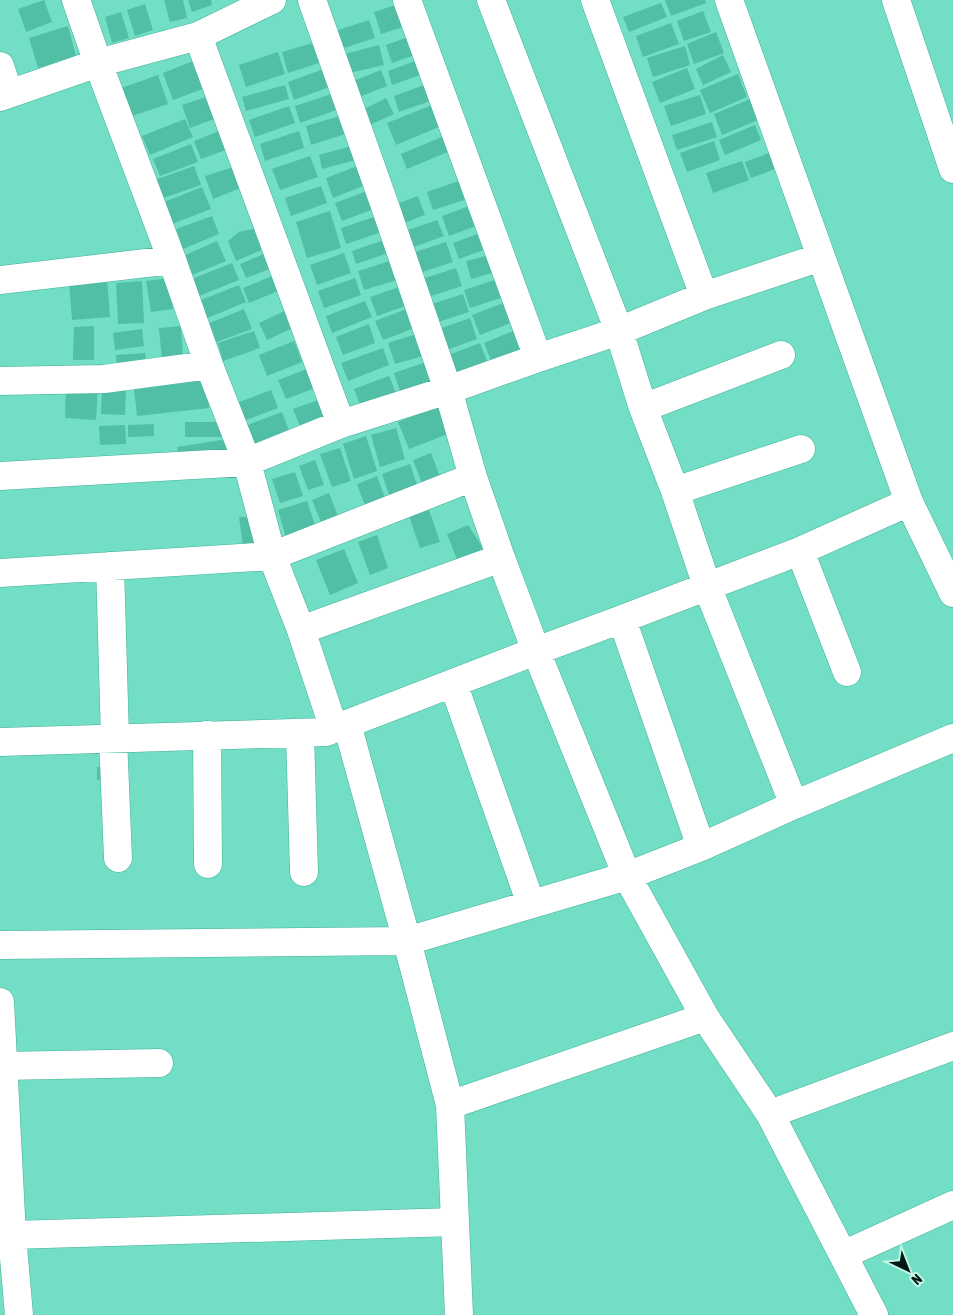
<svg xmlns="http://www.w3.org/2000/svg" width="953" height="1315" viewBox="0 0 953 1315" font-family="'Asap Condensed',sans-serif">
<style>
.building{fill:#50bfa6}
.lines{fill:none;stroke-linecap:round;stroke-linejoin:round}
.minor-casing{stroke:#41b199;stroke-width:29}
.minor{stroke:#fff;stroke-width:28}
</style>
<rect width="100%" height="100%" fill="#72dec5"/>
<path class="building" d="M 44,0 L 52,22 L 26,32 L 18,9 Z
M 164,0 L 183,0 L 187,18 L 170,22 Z
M 188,0 L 211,0 L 212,5 L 192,12 Z
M 665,0 L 705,0 L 706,3 L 671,16 Z
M 402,3 L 409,25 L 381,34 L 374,12 Z
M 661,3 L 667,17 L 629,32 L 623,17 Z
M 145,4 L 153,30 L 135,36 L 127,10 Z
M 703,11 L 711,32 L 684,41 L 677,21 Z
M 121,12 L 129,38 L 112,43 L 105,17 Z
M 369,20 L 375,38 L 335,51 L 329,33 Z
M 671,23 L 679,44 L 643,57 L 636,36 Z
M 68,26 L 76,56 L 38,68 L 29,38 Z
M 716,32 L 724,53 L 694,64 L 687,44 Z
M 411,36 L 417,54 L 392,63 L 386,45 Z
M 319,41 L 325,61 L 288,73 L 282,52 Z
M 379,45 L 384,65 L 345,74 L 341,55 Z
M 685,46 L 690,65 L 653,77 L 647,58 Z
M 278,52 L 285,74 L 246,87 L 239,65 Z
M 723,55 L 731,72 L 703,85 L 696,69 Z
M 198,59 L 208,87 L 173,100 L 163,73 Z
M 418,60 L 423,74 L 392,85 L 388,71 Z
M 329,67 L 335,85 L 294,100 L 288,82 Z
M 687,68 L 695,89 L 660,103 L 652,82 Z
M 381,70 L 387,86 L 354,99 L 348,83 Z
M 738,74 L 747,97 L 710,113 L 700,90 Z
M 158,75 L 168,104 L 126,118 L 116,90 Z
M 430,83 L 436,99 L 399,112 L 394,96 Z
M 285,85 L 289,99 L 246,111 L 242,97 Z
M 337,92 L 342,108 L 300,123 L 295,106 Z
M 215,94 L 222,116 L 190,128 L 182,105 Z
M 700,95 L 706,114 L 671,126 L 664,106 Z
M 386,98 L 394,114 L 363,128 L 356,113 Z
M 750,99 L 758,120 L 722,135 L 714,114 Z
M 437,103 L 446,124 L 396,145 L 387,123 Z
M 289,106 L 295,123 L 255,137 L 249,120 Z
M 346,114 L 352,132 L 311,145 L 306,126 Z
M 185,119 L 193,137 L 150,155 L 142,136 Z
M 712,122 L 717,137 L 677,150 L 672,135 Z
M 755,125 L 761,140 L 725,155 L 719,140 Z
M 224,129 L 231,148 L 201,159 L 194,141 Z
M 299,131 L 304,148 L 265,161 L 260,144 Z
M 444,136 L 450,151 L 407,169 L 401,154 Z
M 714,141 L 720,160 L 687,172 L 680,153 Z
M 191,144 L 198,162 L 160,176 L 153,159 Z
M 359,144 L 363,158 L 322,169 L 319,155 Z
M 769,153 L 775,169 L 751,178 L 745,162 Z
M 310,156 L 318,177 L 280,190 L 272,169 Z
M 742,161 L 749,180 L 713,193 L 706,173 Z
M 360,165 L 368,184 L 333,198 L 326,178 Z
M 194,166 L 201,185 L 161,199 L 155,180 Z
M 234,167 L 243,187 L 213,199 L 205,176 Z
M 467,178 L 474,197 L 433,210 L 427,192 Z
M 321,186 L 327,203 L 291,216 L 285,198 Z
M 202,187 L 211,209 L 172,224 L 164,202 Z
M 372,189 L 379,207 L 342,221 L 335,203 Z
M 418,196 L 425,215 L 399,225 L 392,206 Z
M 480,202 L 487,222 L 449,236 L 442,216 Z
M 330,211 L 341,248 L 307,258 L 296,222 Z
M 383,214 L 388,230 L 346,244 L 341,228 Z
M 212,216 L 219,234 L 183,249 L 176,229 Z
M 437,220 L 444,236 L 414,247 L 408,230 Z
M 258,228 L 266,248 L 236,261 L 228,241 L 239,232 Z
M 488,230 L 494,246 L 459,259 L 453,243 Z
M 390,238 L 394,251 L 356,264 L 352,251 Z
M 217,241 L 226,261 L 192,275 L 183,256 Z
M 446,242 L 453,262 L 419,273 L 412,253 Z
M 271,251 L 277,266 L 246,278 L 240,264 Z
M 344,253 L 351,273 L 317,285 L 310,265 Z
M 498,253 L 503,270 L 471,279 L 466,261 Z
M 396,259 L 403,278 L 364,290 L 358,271 Z
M 232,263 L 239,280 L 199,296 L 192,279 Z
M 456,268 L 462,286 L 422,299 L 416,281 Z
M 277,274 L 283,289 L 249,303 L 243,288 Z
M 504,277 L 510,295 L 470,308 L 464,290 Z
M 169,278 L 173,309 L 151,312 L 146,281 Z
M 355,278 L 361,295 L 324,308 L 318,291 Z
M 107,279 L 110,317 L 72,320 L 69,282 Z
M 142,281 L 144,323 L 118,324 L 116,283 Z
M 239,285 L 246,302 L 205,319 L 198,301 Z
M 405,285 L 411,304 L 377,316 L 370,297 Z
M 463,294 L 469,312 L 432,324 L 426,306 Z
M 511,300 L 518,320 L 480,335 L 472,315 Z
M 365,301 L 372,317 L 332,333 L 326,316 Z
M 412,307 L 420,326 L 383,340 L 375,321 Z
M 244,309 L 252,329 L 214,343 L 207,324 Z
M 289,309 L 297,326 L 267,340 L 259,323 Z
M 470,318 L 477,339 L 441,352 L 433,331 Z
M 369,324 L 375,343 L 343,355 L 336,337 Z
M 94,326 L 94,360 L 73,360 L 74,327 Z
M 181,326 L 183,358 L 162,360 L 159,328 Z
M 523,327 L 531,347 L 492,363 L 484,343 Z
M 142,329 L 144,346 L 115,350 L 113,333 Z
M 254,331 L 260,348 L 223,361 L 218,343 Z
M 423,332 L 430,354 L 395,364 L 388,343 Z
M 294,341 L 302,362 L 267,376 L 259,355 Z
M 480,343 L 489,366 L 452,380 L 443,357 Z
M 383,348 L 389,365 L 348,381 L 341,363 Z
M 145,353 L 147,369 L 117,371 L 116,355 Z
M 432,360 L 439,381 L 401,394 L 394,373 Z
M 307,369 L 315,388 L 286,399 L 278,380 Z
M 204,372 L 209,408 L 137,416 L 133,380 Z
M 389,376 L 397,396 L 362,410 L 354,389 Z
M 66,383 L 98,384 L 96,420 L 65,418 Z
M 102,388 L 126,390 L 125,415 L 101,414 Z
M 271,390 L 278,408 L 241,422 L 234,404 Z
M 321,399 L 329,420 L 302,431 L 293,409 Z
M 438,407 L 448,434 L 409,449 L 398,422 Z
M 282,412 L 290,433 L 253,447 L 245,426 Z
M 185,422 L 228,422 L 228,437 L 185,437 Z
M 154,424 L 154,436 L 128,437 L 128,425 Z
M 125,425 L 126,444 L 100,445 L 99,426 Z
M 396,428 L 405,459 L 380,467 L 371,435 Z
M 366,436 L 377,471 L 354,479 L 343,444 Z
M 228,439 L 230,453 L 180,461 L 177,447 Z
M 340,448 L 351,481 L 332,487 L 320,454 Z
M 431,453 L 442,482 L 424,489 L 413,460 Z
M 315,460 L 324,485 L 308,490 L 299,466 Z
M 410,464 L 420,494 L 392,503 L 382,474 Z
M 295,472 L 303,496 L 280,503 L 272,479 Z
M 377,476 L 388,506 L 368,514 L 357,484 Z
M 329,493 L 341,524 L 324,530 L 312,500 Z
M 307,501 L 317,531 L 287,541 L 278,510 Z
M 429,510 L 440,542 L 420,548 L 409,516 Z
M 239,517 L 252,517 L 257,547 L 243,546 Z
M 468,525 L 485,551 L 458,562 L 447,534 Z
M 377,535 L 388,568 L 370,575 L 358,542 Z
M 344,549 L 358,583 L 330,595 L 316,560 Z
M 97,767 L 114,768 L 114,780 L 97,780 Z"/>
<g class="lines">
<defs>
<path id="minor" d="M 76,0 L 98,63 L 198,36 L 272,0
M 312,0 L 385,206 L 448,390 L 473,477 L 501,558 L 536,651 L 627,876 L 407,941 L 347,724
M 407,0 L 538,358
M 491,0 L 619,331 L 643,408 L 675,491 L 707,586 L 794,805
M 595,0 L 704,296
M 729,0 L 909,502 L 953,593
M 896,0 L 953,169
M 198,36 L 341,424
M 0,66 L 9,94
M 0,97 L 98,63 L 172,260 L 209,365 L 247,462 L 272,556 L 301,630
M 0,280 L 172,260
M 0,381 L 104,379 L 209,365
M 643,408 L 781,355
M 0,476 L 247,462 L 341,424 L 448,390 L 538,358 L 619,331 L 704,296 L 821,257
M 675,491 L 801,449
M 800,551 L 847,672
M 110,566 L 115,738
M 0,573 L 272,556 L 473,477
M 622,619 L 701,847
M 453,683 L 531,904
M 334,729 L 301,630 L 501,558
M 300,733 L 304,872
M 207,735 L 208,864
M 113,738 L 118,858
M 0,742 L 326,732 L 536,651 L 622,619 L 800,551 L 909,502
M 0,945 L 407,941 L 450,1105 L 459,1315
M 0,1002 L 12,1235 L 19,1315
M 3,1066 L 159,1063
M 450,1105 L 705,1017
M 770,1114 L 705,1017 L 627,876 L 701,847 L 794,805 L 953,738
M 12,1235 L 455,1222
M 843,1255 L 953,1205
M 874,1315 L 770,1114 L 953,1046"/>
</defs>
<use href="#minor" class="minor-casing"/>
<use href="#minor" class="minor"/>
</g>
<g transform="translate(908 1270) rotate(137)" stroke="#c3f4e6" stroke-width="4" paint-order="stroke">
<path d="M0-4L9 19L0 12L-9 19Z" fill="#031914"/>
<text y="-8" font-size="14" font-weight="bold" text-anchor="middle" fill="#031914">N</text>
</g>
</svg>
